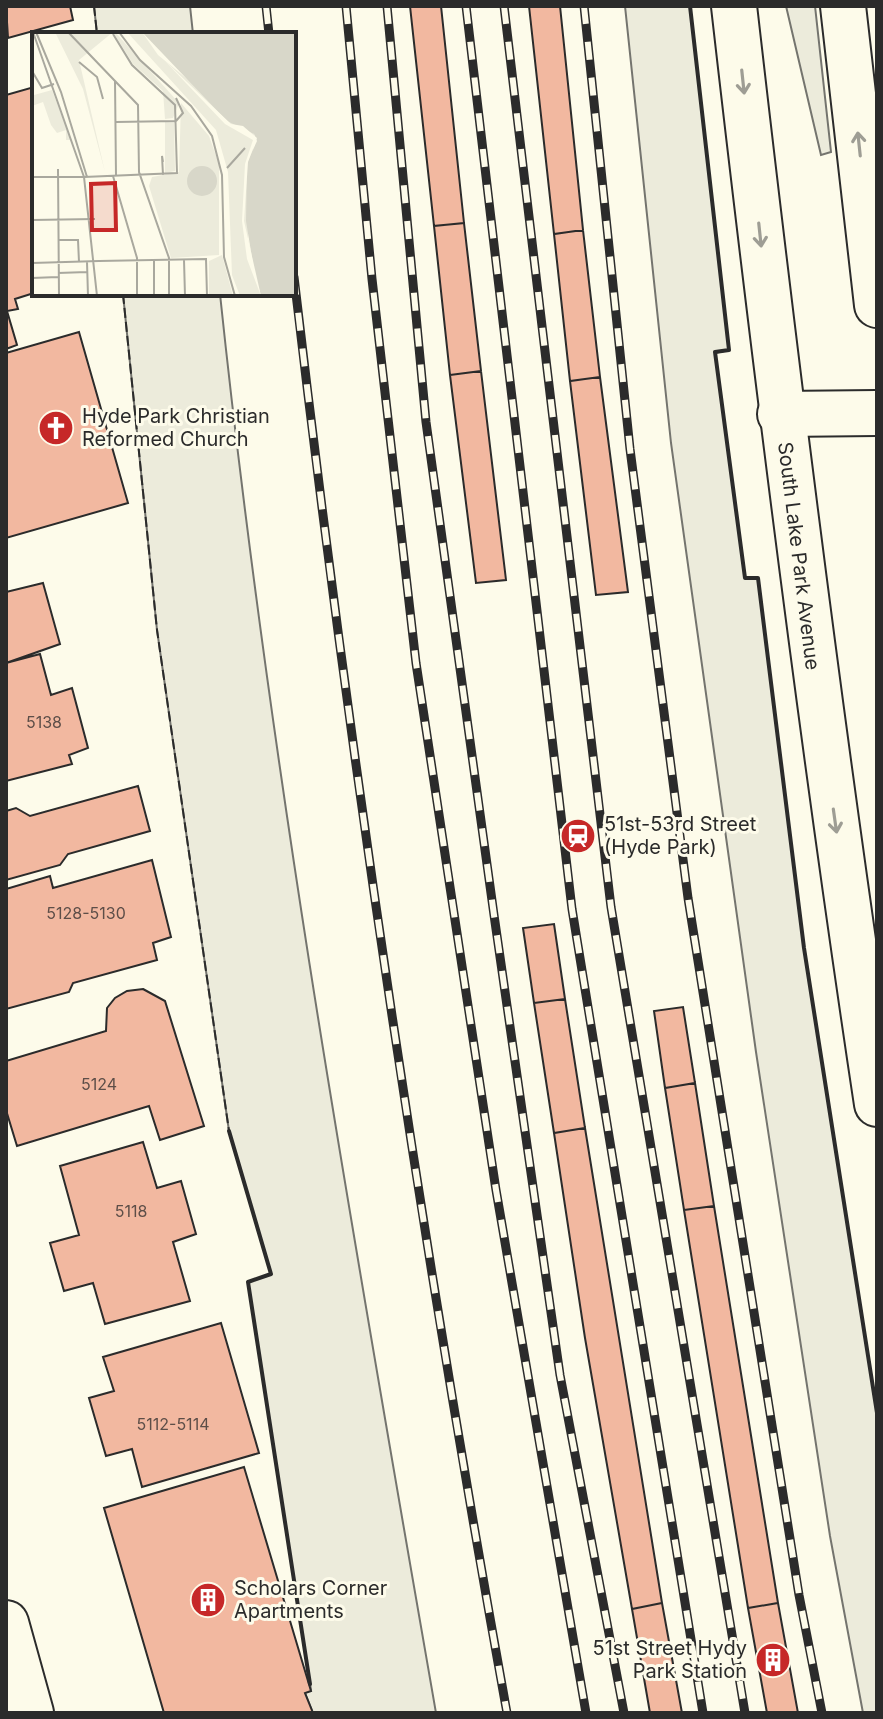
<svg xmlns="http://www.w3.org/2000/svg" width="883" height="1719" viewBox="0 0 883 1719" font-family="Inter,sans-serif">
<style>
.green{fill:#ecebdb;stroke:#74746e;stroke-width:2}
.building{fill:#f2b8a0;stroke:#2b2b2b;stroke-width:2}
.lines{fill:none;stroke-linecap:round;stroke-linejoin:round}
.minor-casing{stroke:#2b2b2b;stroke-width:48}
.secondary-casing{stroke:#2b2b2b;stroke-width:48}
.minor{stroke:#fdfbea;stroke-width:44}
.secondary{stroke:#fdfbea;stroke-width:44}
.rail-casing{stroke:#2b2b2b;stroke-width:9}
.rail{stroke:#fdfbea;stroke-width:6;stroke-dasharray:18;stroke-linecap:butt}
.fence{stroke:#2b2b2b;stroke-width:2;stroke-dasharray:10 4;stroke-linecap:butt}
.wall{stroke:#2b2b2b;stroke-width:4}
.oneway{stroke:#9e9d94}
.labels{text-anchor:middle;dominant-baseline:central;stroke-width:6;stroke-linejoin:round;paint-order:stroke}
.number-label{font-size:16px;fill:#5d4e48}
.poi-label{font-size:20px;fill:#2b2b2b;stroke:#fdfbea;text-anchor:start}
.street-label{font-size:20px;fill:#2b2b2b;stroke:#fdfbea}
.inset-road{fill:none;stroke:#a9a89e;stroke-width:2}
.view{fill:#c62828;fill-opacity:0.15;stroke:#c62828;stroke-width:4}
.inset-edge{fill:none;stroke:#2b2b2b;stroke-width:4}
</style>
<rect width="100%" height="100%" fill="#fdfbea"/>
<path class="green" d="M 94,6 L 190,6 L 193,34 L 97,34 Z
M 625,6 L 690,6 L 729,350 L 715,353 L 745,577 L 758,578 L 804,948 L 877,1413 L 877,1713 L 863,1713 L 830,1536 L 756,1052 L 671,443 Z
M 786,6 L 815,6 L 831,152 L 821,155 Z
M 123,294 L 220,294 C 270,770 354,1241 436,1713 L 313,1713 L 305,1693 L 311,1690 L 248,1282 L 271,1274 L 229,1131 L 157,630 Z"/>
<path class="building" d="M 6,6 L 70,6 L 73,20 L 8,38 Z
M 410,6 L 441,6 L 464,223 L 434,226 Z
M 529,6 L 560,6 L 583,230 L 554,234 Z
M 34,87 L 34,293 L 15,299 L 18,309 L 7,311 L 17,345 L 6,349 L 6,95 Z
M 464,223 L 481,371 L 450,375 L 434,226 Z
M 583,230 L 600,377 L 570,381 L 554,234 Z
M 79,332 L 128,503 L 6,538 L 6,353 Z
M 481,371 L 506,580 L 476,583 L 450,375 Z
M 600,377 L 628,592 L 596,595 L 570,381 Z
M 43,583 L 60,644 L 6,663 L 6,592 Z
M 40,654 L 51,695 L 72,688 L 88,748 L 69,755 L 72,764 L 6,781 L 6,663 Z
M 138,786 L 150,831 L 68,854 L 60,865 L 6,880 L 6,811 L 16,808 L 30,816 Z
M 152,860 L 171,937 L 153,943 L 157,960 L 73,983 L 69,992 L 6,1009 L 6,889 L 50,876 L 53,888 Z
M 554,924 L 565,999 L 534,1003 L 523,928 Z
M 143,989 L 165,1001 L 204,1126 L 160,1140 L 149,1106 L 17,1146 L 6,1110 L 6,1061 L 106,1031 L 107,1008 L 115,998 L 127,991 Z
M 565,999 L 585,1128 L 554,1133 L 534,1003 Z
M 683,1007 L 695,1083 L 665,1088 L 654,1011 Z
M 695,1083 L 714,1206 L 684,1210 L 665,1088 Z
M 585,1128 L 662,1603 L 632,1609 L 585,1338 L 554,1133 Z
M 143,1142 L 157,1188 L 181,1181 L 196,1234 L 173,1242 L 190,1301 L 105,1324 L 93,1283 L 64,1291 L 50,1243 L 79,1235 L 60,1166 Z
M 714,1206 L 778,1603 L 748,1608 L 684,1210 Z
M 221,1323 L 259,1453 L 142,1487 L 132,1449 L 106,1456 L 89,1398 L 114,1391 L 103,1357 Z
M 244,1467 L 311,1691 L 305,1693 L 313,1713 L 164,1713 L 104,1508 Z
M 662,1603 L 682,1713 L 650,1713 L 632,1609 Z
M 778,1603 L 798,1713 L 767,1713 L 748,1608 Z"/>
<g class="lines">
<defs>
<path id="minor" d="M 780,414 L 877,413
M 6,1623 L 31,1713"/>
<path id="secondary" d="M 734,6 C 776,373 822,739 877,1104
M 843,6 L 877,305"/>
</defs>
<use href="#minor" class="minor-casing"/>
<use href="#secondary" class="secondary-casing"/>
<use href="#minor" class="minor"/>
<use href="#secondary" class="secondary"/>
<defs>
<path id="rail" d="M 266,6 L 269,34
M 346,6 L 372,279 L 416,663 L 496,1190 L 586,1713
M 387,6 L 426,422 L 494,915 L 560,1375 L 624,1713
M 466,6 L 572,909 L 703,1713
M 504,6 L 611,907 L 745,1713
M 584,6 L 630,449 L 688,898 L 799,1595 L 822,1713
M 294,277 C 350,758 421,1237 507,1713"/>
</defs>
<use href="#rail" class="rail-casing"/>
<use href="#rail" class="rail"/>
<path class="fence" d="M 94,6 L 97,34
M 123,294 L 157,630 L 229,1131"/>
<path class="wall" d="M 690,6 L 729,350 L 715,352 L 745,578 L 758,578 L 804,948 L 877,1413
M 229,1131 L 271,1274 L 248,1282 L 310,1684"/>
</g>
<defs><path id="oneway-shaft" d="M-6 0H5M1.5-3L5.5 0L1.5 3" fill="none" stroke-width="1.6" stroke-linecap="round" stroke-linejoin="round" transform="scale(2)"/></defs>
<g class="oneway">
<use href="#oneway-shaft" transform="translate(743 82) rotate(84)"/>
<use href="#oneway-shaft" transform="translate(859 144) rotate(-96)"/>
<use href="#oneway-shaft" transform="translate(760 235) rotate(84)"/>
<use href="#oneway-shaft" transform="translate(835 821) rotate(82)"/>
</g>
<defs>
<symbol id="church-disc" viewBox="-11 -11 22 22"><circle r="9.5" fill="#c62828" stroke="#fdfbea"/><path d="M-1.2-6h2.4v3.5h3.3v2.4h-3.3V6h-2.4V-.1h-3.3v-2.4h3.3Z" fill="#fff"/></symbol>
<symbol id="station-disc" viewBox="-11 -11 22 22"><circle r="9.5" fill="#c62828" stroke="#fdfbea"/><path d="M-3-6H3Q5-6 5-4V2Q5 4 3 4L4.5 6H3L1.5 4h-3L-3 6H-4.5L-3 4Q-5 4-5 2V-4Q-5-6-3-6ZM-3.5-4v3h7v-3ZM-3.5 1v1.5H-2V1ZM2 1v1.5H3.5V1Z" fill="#fff"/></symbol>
<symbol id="building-disc" viewBox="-11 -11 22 22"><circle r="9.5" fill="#c62828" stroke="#fdfbea"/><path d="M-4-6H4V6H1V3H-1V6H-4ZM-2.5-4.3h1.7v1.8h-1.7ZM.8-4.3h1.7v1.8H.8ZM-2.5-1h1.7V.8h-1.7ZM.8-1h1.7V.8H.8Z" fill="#fff"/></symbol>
</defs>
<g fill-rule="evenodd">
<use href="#church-disc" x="36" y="408" width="40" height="40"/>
<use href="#station-disc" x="558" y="816" width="40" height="40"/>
<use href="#building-disc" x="188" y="1580" width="40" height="40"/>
<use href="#building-disc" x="753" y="1640" width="40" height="40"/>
</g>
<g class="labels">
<g class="number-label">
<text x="44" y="722">5138</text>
<text x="86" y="913">5128-5130</text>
<text x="99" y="1084">5124</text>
<text x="131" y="1211">5118</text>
<text x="173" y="1424">5112-5114</text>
</g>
<g class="poi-label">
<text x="82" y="416">Hyde Park Christian<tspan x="82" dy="23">Reformed Church</tspan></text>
<text x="604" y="824">51st-53rd Street<tspan x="604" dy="23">(Hyde Park)</tspan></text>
<text x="234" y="1588">Scholars Corner<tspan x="234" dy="23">Apartments</tspan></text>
<text x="747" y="1648" text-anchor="end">51st Street Hydy<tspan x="747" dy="23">Park Station</tspan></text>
</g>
<g class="street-label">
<text transform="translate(799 556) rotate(83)">South Lake Park Avenue</text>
</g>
</g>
<g transform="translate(32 32)">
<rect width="264" height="264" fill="#fdfbea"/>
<path d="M 23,0 L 83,0 L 147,71 L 141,86 L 133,87 L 131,59 L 101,32 L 81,0 L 47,28 L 73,140 L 51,57 ZM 95,0 L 110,0 L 126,23 L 222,102 L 216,207 L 229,264 L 208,264 L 200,243 L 196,140 L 184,98 ZM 20,58 L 39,108 L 34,108 L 34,98 L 25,101 L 19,93 L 11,70 L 0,74 L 2,63 ZM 149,71 L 177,104 L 187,132 L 187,223 L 139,226 L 117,154 L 120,145 L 147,140 ZM 133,90 L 142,91 L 143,139 L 133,141 ZM 190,223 L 201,264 L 177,264 L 177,229 Z" fill="#ecebdb"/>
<path d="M 110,0 L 264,0 L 264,264 L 229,264 L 223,244 L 214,189 L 215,131 L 225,109 L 222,102 L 195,89 ZM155 149a15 15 0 1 1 30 0a15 15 0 1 1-30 0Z" fill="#d8d7c9"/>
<path d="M 133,29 L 199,92 L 211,94 L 225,106 L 216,130 L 212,189 L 229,264 L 215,227 L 210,189 L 213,132 L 221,108 L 193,92 Z" fill="#fdfbea"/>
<path class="inset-road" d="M 1,0 L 52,145M 4,0 L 29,60 L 55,145M 36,0 L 106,73 L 107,140 L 137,226 L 137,264M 87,0 L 108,28 L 159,74 L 180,104 L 190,143 L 192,225 L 203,264M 47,30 L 65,45 L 71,67M 0,39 L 10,56 L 22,52M 83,49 L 84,144M 144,66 L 151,81 L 144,89M 84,90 L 144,89M 131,130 L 130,124 L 131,143M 195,136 L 213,116M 26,137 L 27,264M 81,144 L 105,226 L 105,264M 0,145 L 52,145 L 65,264M 52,145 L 145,141 L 143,73 L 100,33 L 81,2M 0,188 L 63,187M 26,208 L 46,208 L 47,230M 152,228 L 153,264M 67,229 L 174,227 L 175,264M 122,229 L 122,263M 55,230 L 56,264M 0,231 L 67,229M 26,241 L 55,240M 0,246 L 26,245"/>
<path class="view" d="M 83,151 L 84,198 L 60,198 L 59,152 Z"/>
<rect width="264" height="264" class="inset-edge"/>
</g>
<rect width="883" height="1719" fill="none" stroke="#2b2b2b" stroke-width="16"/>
</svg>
